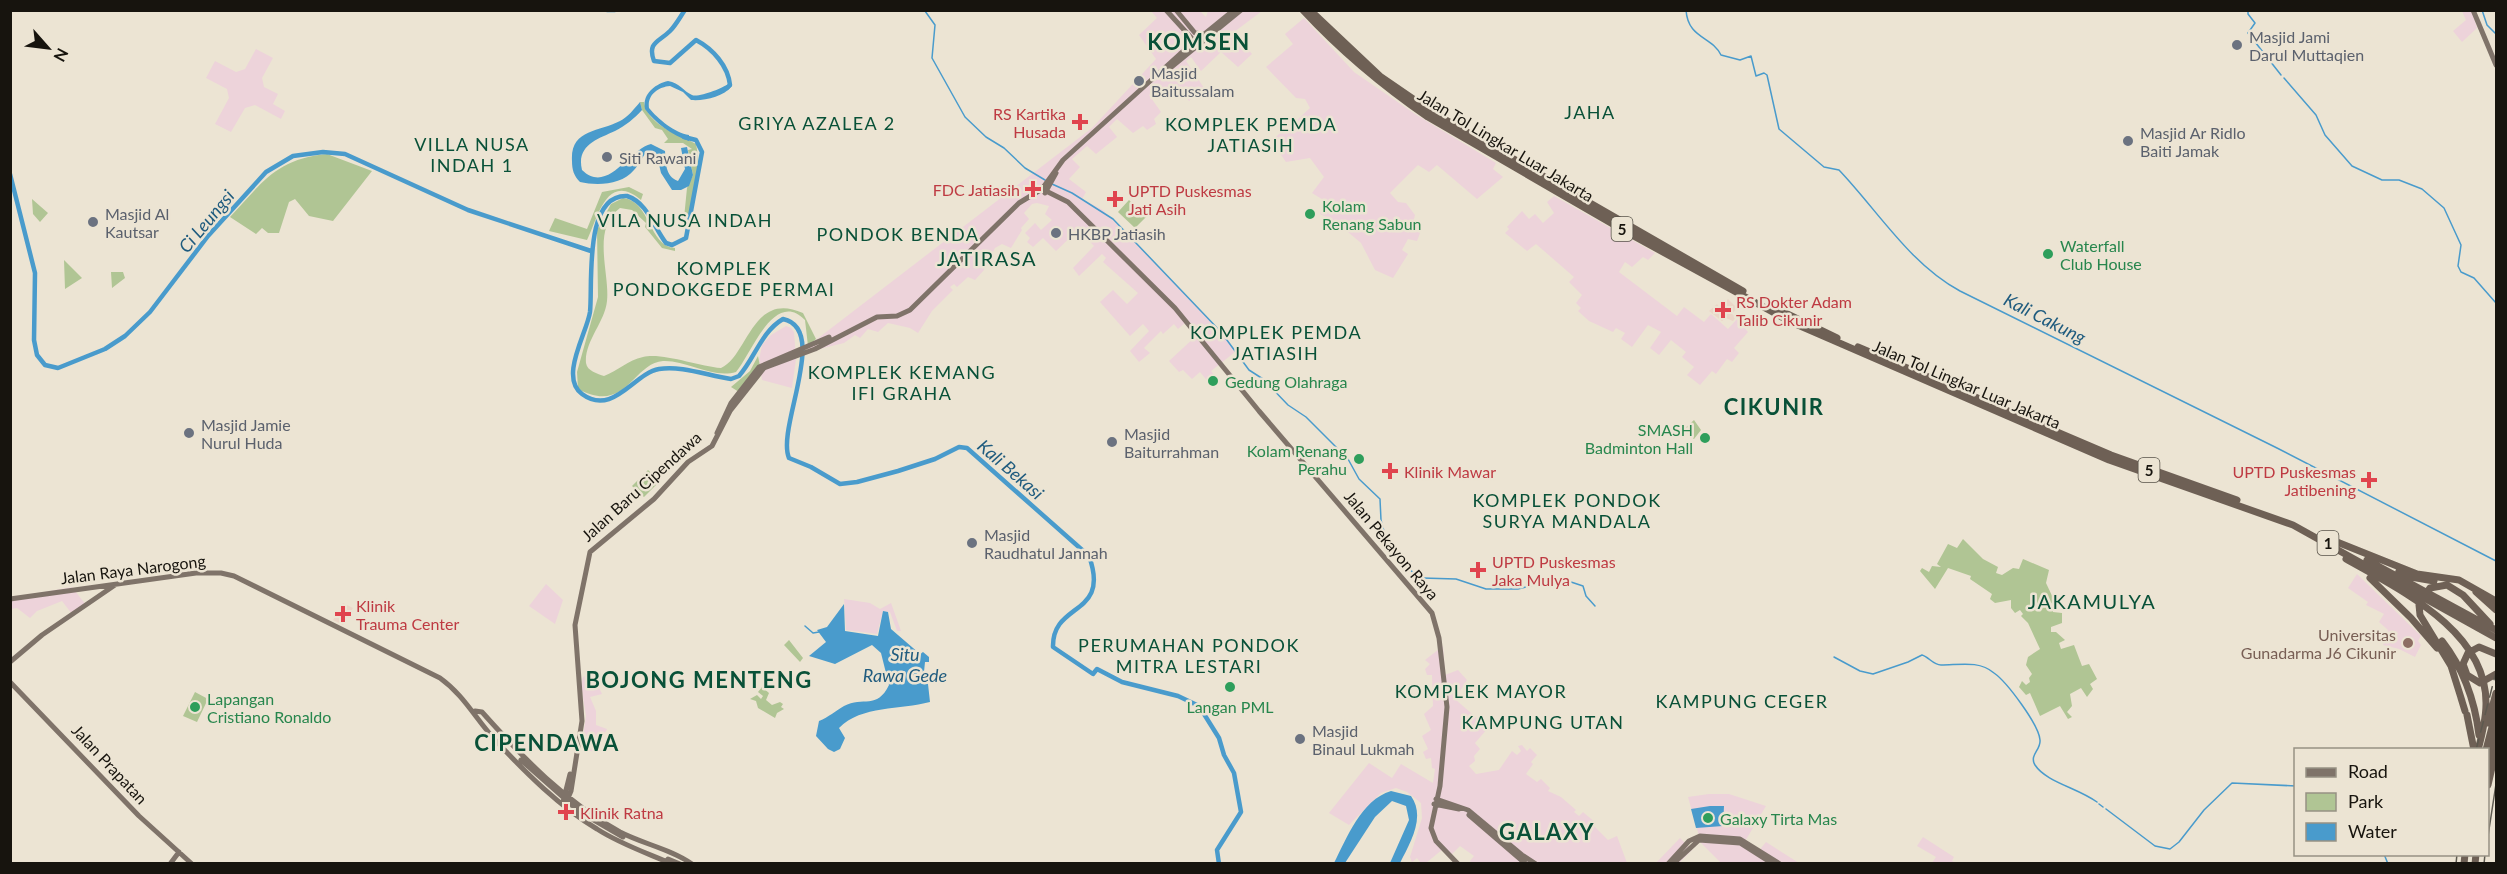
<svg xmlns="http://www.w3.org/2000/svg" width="2507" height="874" viewBox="0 0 2507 874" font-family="Lato,sans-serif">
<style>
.commercial{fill:#edd3da}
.medical{fill:#ebd6c8}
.green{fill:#b0c594}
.water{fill:#499bcc}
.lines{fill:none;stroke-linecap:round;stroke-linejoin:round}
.stream{stroke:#499bcc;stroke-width:1.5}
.river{stroke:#499bcc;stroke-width:4.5}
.major{stroke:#7f7369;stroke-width:5}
.highway{stroke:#6e6055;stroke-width:7}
.tram{stroke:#5d594f;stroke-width:1.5}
.rail{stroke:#5d594f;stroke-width:1.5;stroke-dasharray:12 6;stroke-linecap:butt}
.worship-dot{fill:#6b7280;stroke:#ece4d3;stroke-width:2}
.health-dot{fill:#e0444e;stroke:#ece4d3;stroke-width:2}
.leisure-dot{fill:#2e9e5b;stroke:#ece4d3;stroke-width:2}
.education-dot{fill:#8d6e63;stroke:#ece4d3;stroke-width:2}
.labels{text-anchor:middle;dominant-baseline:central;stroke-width:5;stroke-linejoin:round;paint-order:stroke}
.shield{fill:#ece4d3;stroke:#575249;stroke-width:1.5}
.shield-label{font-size:15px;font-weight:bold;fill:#17140e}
.worship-label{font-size:16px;fill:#5b616d;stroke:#ece4d3;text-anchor:start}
.health-label{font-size:16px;fill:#be3a42;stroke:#ece4d3;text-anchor:start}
.street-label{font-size:16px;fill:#17140e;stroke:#ece4d3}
.leisure-label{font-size:16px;fill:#27864d;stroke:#ece4d3;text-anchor:start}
.education-label{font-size:16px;fill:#785e54;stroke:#ece4d3;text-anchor:end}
.neighbourhood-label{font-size:18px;letter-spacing:1.5px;fill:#095138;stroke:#ece4d3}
.water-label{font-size:18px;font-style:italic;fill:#1f5b7e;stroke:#ece4d3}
.quarter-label{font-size:20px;letter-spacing:1.5px;fill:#095138;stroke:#ece4d3}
.district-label{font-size:22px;font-weight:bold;letter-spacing:1.5px;fill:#095138;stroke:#ece4d3}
</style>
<rect width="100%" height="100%" fill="#ece4d3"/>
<path class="commercial" d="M 1151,11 L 1200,11 L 1206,17 L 1208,11 L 1262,11 L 1234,32 L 1252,54 L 1238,67 L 1221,52 L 1201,71 L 1191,57 L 1186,61 L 1204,88 L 1189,101 L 1176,85 L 1166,92 L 1161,86 L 1149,95 L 1161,112 L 1154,119 L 1156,124 L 1147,130 L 1143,126 L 1133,133 L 1117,119 L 1109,127 L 1117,137 L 1096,154 L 1087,146 L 1072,159 L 1080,167 L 1069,179 L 1086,192 L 1082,199 L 1103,210 L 1220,331 L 1235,352 L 1211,371 L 1220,383 L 1214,389 L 1200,372 L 1192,379 L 1183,370 L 1179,372 L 1169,361 L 1196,336 L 1185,323 L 1178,329 L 1174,324 L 1163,334 L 1161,331 L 1144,348 L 1150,353 L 1139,362 L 1130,351 L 1149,331 L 1143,324 L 1130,336 L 1100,302 L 1113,290 L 1127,304 L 1138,293 L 1103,262 L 1106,258 L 1102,254 L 1079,276 L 1073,268 L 1094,246 L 1078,230 L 1056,251 L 1043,238 L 1033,247 L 1027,242 L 1030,238 L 1025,233 L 1035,223 L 1041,230 L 1052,220 L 1045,214 L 1049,206 L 1037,203 L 1032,204 L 1024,213 L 1029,219 L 1021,228 L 1022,230 L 1011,248 L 1002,244 L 995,248 L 984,270 L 975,280 L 968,277 L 957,287 L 954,284 L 950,287 L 953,290 L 932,311 L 918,333 L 910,328 L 888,323 L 878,332 L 868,329 L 860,338 L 855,335 L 844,343 L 807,352 L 808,346 L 1092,128 L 1156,59 L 1139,35 L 1157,18 Z
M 2462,11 L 2472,11 L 2477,28 L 2462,42 L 2453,31 L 2466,20 Z
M 1304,18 L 1354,72 L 1415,114 L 1496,163 L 1493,169 L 1503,177 L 1477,199 L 1437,165 L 1429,172 L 1418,165 L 1390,193 L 1398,202 L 1406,203 L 1415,215 L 1413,223 L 1420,233 L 1417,241 L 1408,239 L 1402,250 L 1408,254 L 1393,278 L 1375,270 L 1361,243 L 1336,222 L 1320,214 L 1325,201 L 1312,193 L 1324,177 L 1310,158 L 1286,162 L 1271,141 L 1286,128 L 1297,132 L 1297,120 L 1310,108 L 1305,99 L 1296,98 L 1266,67 L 1293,44 L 1285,34 Z
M 256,49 L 273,58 L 262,78 L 264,87 L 278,94 L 273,104 L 285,111 L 281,119 L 255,105 L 245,108 L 231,132 L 215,124 L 229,98 L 227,89 L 206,78 L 215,61 L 236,72 L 245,69 Z
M 1554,196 L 1655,253 L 1648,260 L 1643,257 L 1632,267 L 1625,262 L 1619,272 L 1677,316 L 1684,307 L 1704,322 L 1711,314 L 1728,329 L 1737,319 L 1748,332 L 1734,348 L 1739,353 L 1732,362 L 1727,359 L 1716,374 L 1712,371 L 1700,385 L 1687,375 L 1694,367 L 1682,357 L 1686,352 L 1671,340 L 1659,355 L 1650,348 L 1661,332 L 1648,325 L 1632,347 L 1621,339 L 1625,333 L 1616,328 L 1613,332 L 1589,321 L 1578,311 L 1581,308 L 1576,303 L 1582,295 L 1569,282 L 1574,277 L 1536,244 L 1527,251 L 1505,233 L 1509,229 L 1507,227 L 1522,211 L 1529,219 L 1535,214 L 1543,223 L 1554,213 L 1547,202 Z
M 786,326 L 791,328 L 794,332 L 796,359 L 792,388 L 762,380 L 759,360 L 762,345 L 771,335 Z
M 2357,574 L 2421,636 L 2418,641 L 2421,645 L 2415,657 L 2399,649 L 2383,645 L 2388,630 L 2379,622 L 2384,614 L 2366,605 L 2368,602 L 2348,588 Z
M 546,584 L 563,600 L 555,624 L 529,606 Z
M 72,587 L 86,605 L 72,614 L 62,601 L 37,611 L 30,618 L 17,608 L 11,609 L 11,598 Z
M 844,599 L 870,603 L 880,609 L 891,603 L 901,631 L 897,631 L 890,612 L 883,611 L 877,634 L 846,630 Z
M 1443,646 L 1445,675 L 1458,670 L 1467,680 L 1455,699 L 1488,728 L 1475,743 L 1480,749 L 1474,756 L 1475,761 L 1469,766 L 1476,774 L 1499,770 L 1512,751 L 1517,755 L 1521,751 L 1518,746 L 1522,745 L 1527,751 L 1530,748 L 1537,755 L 1531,762 L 1533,764 L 1526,774 L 1537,782 L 1541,779 L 1550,788 L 1548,791 L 1561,797 L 1576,810 L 1574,812 L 1579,816 L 1583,812 L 1596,823 L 1594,826 L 1608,840 L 1617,836 L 1627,863 L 1472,863 L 1470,861 L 1474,856 L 1460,846 L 1450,856 L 1443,849 L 1426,863 L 1421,863 L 1417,858 L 1412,862 L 1410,857 L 1422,818 L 1421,803 L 1407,792 L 1396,788 L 1381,793 L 1349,825 L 1329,813 L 1369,763 L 1392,778 L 1401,764 L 1433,783 L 1435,769 L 1432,768 L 1431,758 L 1426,759 L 1423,752 L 1428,749 L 1422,736 L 1431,730 L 1424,714 L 1433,706 L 1432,675 L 1427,675 L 1425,669 L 1430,664 L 1425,660 Z
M 592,673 L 602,694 L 590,697 L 596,711 L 596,725 L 607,729 L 595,752 L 581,749 L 586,716 L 581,685 L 583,677 Z
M 1709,794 L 1729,794 L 1766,806 L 1744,843 L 1758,852 L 1766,842 L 1799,863 L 1721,863 L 1701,843 L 1688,797 Z
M 1923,837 L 1954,857 L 1952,861 L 1956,863 L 1932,863 L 1936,857 L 1917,846 Z
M 1680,838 L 1692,850 L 1679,863 L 1655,864 Z"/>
<path class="medical" d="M 1728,299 L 1737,308 L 1732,314 L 1736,317 L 1733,321 L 1726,318 L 1722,321 L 1709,311 L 1717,304 L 1720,308 Z
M 343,603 L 353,608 L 343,625 L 333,620 Z"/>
<path class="green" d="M 640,102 L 644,102 C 648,126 679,134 696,144 C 701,167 695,193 690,216 L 684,218 L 687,188 L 693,175 L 688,150 L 692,149 L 683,143 L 664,143 L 668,139 L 662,130 L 655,128 L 642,110 Z
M 327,154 L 372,171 L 333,221 L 309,216 L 295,199 L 289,202 L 279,233 L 268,233 L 262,228 L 256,234 L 230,217 C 263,182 276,159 327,154 Z
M 629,187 L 643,194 L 641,200 C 606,170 597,221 587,240 L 549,231 L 555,218 L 587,229 L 602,192 Z
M 623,198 C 651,201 648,246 675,248 L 675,251 L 662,248 L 645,227 L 646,223 L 632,210 L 620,208 C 591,229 610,273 607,301 C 605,322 584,342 586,363 C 587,371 598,374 604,376 C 618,371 628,360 643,357 C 661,352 698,366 721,368 C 748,356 752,290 803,313 L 816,339 L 808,346 L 805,320 C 774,288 751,355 736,372 C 712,379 687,360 663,361 C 633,363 626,415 578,389 L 577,372 L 598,297 L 597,230 L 611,204 Z
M 32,199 L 48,213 L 40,222 L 33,214 Z
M 1129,200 L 1146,217 L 1135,228 L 1118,212 Z
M 64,260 L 82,278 L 65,289 Z
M 111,272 L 123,272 L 125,278 L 112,288 Z
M 758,356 L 760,366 L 739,392 L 731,387 L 750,371 Z
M 1694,420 L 1701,430 L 1694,439 L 1683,430 Z
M 648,470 L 660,481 L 644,497 L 632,486 Z
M 1963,539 L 1983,559 L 1998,567 L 1996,573 L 2002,575 L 2013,568 L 2019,569 L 2023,559 L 2049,570 L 2046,583 L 2054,600 L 2050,605 L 2053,612 L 2062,613 L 2062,623 L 2051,627 L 2051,632 L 2056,632 L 2065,640 L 2059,643 L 2061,649 L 2074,645 L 2082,666 L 2089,664 L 2097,679 L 2090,684 L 2093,689 L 2087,697 L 2081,688 L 2070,694 L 2072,706 L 2067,712 L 2072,717 L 2068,719 L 2060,706 L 2040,716 L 2030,693 L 2026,695 L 2019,687 L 2022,681 L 2026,685 L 2030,682 L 2029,678 L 2032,674 L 2026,665 L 2028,657 L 2040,649 L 2028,623 L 2021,616 L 2023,614 L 2020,610 L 2015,613 L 2011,608 L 2011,600 L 1995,603 L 1990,599 L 1992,594 L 1970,579 L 1971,576 L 1948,568 L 1935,589 L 1920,571 L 1922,568 L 1929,572 L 1932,566 L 1941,567 L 1937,564 L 1948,544 L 1957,548 Z
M 789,640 L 803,658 L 800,662 L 784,645 Z
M 762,687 L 769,693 L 766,700 L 772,705 L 780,702 L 783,704 L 781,707 L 784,709 L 777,713 L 775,718 L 758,708 L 756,701 L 750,699 L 757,695 L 761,699 L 763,696 L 758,692 Z
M 195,692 L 208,699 L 197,722 L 183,716 Z"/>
<path class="water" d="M 668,81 C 680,83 683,91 692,95 C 698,98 723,88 728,84 L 732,86 C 723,97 705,101 691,100 L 683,92 L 670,86 C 658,87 647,95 649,108 C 658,119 675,133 689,135 L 689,141 C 672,135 655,123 645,109 C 642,94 655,84 668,81 Z
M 640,102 L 642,110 C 635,118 625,126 615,131 C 598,139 576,145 582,170 C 608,195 629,149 651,144 L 665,151 C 666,163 665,176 678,181 L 685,169 L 681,148 L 687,147 L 693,175 L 689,186 L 681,190 L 672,190 L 661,173 L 657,156 L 645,154 C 641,159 639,165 634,170 C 622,185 597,186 580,182 C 574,176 572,170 572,161 C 570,129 599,132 620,121 C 627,118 635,108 640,102 Z
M 844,604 L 845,631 L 878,636 L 883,611 L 888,612 L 891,629 L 920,654 L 923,652 L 929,657 L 929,662 L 925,662 L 924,672 L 922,672 L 922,681 L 928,684 L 930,702 C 900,710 862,705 839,728 L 845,738 L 840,749 L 834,752 L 828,749 L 816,736 L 819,721 C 829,717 835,711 844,706 C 863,696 877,710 889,685 L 881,653 L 872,645 L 835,664 L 809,656 L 826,642 L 817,630 L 827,627 Z
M 1391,791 L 1411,796 C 1426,817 1410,843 1400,863 L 1390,863 L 1409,820 L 1406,806 L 1392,801 L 1375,817 L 1345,863 L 1334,863 C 1347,838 1361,800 1391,791 Z
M 1710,806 L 1724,806 L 1723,826 L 1696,828 L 1691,809 Z"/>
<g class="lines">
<path class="stream" d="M 1686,10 C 1688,39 1712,36 1721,55 L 1740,60 L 1751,56 L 1756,76 L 1764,73 L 1767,75 L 1779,129 L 1824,167 L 1839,170 C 1878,211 1910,264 1960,291 L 2277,448 L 2496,561
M 2248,10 L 2248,14 L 2255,23 L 2248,33 L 2281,75
M 2482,10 L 2487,25 L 2496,34
M 925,11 L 935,25 L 932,58 L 965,117 L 986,137 L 1004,148 L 1025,168 L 1045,180
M 2284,78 L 2316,115 L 2325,135 L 2352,166 L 2382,180 L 2399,180 L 2422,189 L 2444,208 L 2461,245 L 2458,266 L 2461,272 L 2474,278 L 2496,303
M 1052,184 L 1072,193 L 1113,219 L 1221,332 L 1249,370 L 1263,379 L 1288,405 L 1306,417 L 1348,459 L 1359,479 L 1380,499 L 1381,520 L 1387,543 L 1415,575 L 1420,578
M 1422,578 L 1456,579 L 1486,589 L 1518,589 L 1549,581 L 1568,581 L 1583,586 L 1586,596 L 1595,606
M 805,626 L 813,633 L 819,632
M 1834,657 L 1860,671 L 1873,674 L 1908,662 L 1922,655 C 1929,657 1933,665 1941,665 C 1959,665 1979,660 1994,673 C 2007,682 2039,725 2040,740 C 2041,750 2029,755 2035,765 C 2046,782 2078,788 2097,802
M 2099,804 L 2103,807
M 2106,809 L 2155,846 L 2170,849 L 2179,842 L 2204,810 L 2232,783 L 2296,786
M 2384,854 L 2388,864"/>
<path class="river" d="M 607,10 L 615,10
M 685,10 C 680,17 676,25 670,31 C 659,42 647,42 654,61 L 670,63 L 696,40 C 713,49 728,66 730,85 L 727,88
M 684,137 L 696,140 L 702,152 L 686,238 L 672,245 L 666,243 C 654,228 648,203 627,196 C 583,194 593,285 590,312 C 587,333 559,377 582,394 C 613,417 634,373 659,369 C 681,365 709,376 731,379 L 739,376 C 755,358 761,332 783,319 C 830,329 776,428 789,458 L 811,467 L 840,484 L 857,482 L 898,471 L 935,459 L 959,447 L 967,448 L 1089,556 C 1111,617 1052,601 1053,647 L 1093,674 L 1097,669 L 1122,682 L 1178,696 L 1199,706 L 1219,738 L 1224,755 L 1234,773 L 1241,812 L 1217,850 L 1219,864
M 10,174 L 35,273 L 34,340 L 37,355 L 45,365 L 58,368 L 105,349 L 125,336 L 150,312 L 208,236 L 266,172 L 293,156 L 323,152 L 345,154 L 468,210 L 591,251"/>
<path class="major" d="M 1166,10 L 1196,43
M 1176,10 L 1195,33 L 1203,34
M 2473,10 L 2496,65
M 1164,73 L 1241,10
M 1042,189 L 1068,202 L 1175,308 L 1259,411 L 1432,613 L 1439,638 L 1447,707 L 1440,786 L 1431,828 L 1436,841 L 1458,864
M 1045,193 L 1056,173
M 717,433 L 731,403 L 759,367 L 829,337
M 10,599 L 196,573 L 221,573 L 234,576 L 440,678 C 465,696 476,720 497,742 C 526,773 560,807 597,829 C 620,844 647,853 672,864
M 10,662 L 42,635 L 115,585
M 10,682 L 139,816 L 192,864
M 475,711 L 482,712 C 523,758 566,802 620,832 C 643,844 671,849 692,864
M 521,760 L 580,812 L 623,837
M 1436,799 L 1468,810 L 1522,855 L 1536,864
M 563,802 L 570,774
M 1434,804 L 1459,809
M 565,805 L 571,791 L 582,721 L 575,625 L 590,552 L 654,499 L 688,462 L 712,446 L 730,411 L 764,368 L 815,349 L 877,317 L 897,316 L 910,310 L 1019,203 L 1042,189 L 1063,160 L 1180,54 L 1234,10
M 1469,815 L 1526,864
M 668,859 L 680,864
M 170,864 L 179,852
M 1668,864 L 1689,841 L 1700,836 L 1740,839 L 1780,864
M 1673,864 L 1699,840 L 1740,843 L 1773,864"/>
<path class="highway" d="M 1303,10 C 1341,51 1383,86 1428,117 L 1630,234 L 1791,322 L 2109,460 L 2293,525 L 2496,638
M 1310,10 L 1381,77 L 1432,112 L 1743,291
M 1779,310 L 1837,338
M 1858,347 L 2111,455 L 2237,500
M 2322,536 L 2417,574 L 2459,580 L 2496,601
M 2346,559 C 2402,591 2487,631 2486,704 C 2486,719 2482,735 2478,750
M 2367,560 L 2496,630
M 2399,571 L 2411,577 L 2434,581
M 2370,578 L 2411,618 L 2437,648
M 2476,592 L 2496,610
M 2442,641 C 2463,668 2475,702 2479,735
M 2496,654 L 2479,647 L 2468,653 L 2463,664 L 2467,675 L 2480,683 L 2496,674
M 2461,698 L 2465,711
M 2462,701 L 2451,666 L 2420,615 L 2419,605 L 2430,588 L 2447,585 L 2463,595 L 2490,624
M 2467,715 L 2474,750
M 2488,723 L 2496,693
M 2486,750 L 2496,712
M 2488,768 L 2496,729
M 2488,785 L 2496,750
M 2464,864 L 2465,854
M 2475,864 L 2476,854"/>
<path class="tram" d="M 2488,836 L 2496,784
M 2484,864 L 2485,854"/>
<path class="rail" d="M 2476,750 L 2496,672
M 2456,864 L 2457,854"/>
</g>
<g class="worship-dot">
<circle cx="2237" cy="45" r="6"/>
<circle cx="1139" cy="81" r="6"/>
<circle cx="2128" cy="141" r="6"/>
<circle cx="607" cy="157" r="6"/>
<circle cx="93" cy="222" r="6"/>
<circle cx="1056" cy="233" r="6"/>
<circle cx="189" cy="433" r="6"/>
<circle cx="1112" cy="442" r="6"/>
<circle cx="972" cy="543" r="6"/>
<circle cx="1300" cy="739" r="6"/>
</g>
<g class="health-dot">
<path d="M1077 113h6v6h6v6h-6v6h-6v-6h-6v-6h6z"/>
<path d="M1030 180h6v6h6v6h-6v6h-6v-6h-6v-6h6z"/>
<path d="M1112 190h6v6h6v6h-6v6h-6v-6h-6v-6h6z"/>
<path d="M1720 301h6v6h6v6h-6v6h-6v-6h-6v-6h6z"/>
<path d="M1387 462h6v6h6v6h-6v6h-6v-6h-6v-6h6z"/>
<path d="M2366 471h6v6h6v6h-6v6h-6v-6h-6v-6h6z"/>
<path d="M1475 561h6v6h6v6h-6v6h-6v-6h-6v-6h6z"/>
<path d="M340 605h6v6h6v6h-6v6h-6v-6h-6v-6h6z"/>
<path d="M563 803h6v6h6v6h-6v6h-6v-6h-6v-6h6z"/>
</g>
<g class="leisure-dot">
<circle cx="1310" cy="214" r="6"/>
<circle cx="2048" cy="254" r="6"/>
<circle cx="1213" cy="381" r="6"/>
<circle cx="1705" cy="438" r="6"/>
<circle cx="1359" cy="459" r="6"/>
<circle cx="1230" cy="687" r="6"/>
<circle cx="195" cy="707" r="6"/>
<circle cx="1708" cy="818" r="6"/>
</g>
<circle class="education-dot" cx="2408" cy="643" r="6"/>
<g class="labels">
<g class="shield">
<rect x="1611.5" y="217" width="21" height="24" rx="4.5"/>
<rect x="2138.5" y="458" width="21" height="24" rx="4.5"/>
<rect x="2317.5" y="531" width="21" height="24" rx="4.5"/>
</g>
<g class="shield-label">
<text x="1622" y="229">5</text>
<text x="2149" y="470">5</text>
<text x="2328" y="543">1</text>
</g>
<g class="worship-label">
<text x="2249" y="36">Masjid Jami<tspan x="2249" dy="18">Darul Muttaqien</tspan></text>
<text x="1151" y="72">Masjid<tspan x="1151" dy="18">Baitussalam</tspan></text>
<text x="2140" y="132">Masjid Ar Ridlo<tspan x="2140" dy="18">Baiti Jamak</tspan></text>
<text x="619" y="157">Siti Rawani</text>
<text x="105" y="213">Masjid Al<tspan x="105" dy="18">Kautsar</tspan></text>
<text x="1068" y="233">HKBP Jatiasih</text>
<text x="201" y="424">Masjid Jamie<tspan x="201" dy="18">Nurul Huda</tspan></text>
<text x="1124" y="433">Masjid<tspan x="1124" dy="18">Baiturrahman</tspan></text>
<text x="984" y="534">Masjid<tspan x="984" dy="18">Raudhatul Jannah</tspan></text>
<text x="1312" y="730">Masjid<tspan x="1312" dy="18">Binaul Lukmah</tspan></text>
</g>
<g class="health-label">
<text x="1066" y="113" text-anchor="end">RS Kartika<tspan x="1066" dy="18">Husada</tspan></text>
<text x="1020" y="189" text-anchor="end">FDC Jatiasih</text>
<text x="1128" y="190">UPTD Puskesmas<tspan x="1128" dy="18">Jati Asih</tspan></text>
<text x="1736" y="301">RS Dokter Adam<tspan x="1736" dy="18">Talib Cikunir</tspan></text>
<text x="1404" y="471">Klinik Mawar</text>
<text x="2356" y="471" text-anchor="end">UPTD Puskesmas<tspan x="2356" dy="18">Jatibening</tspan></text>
<text x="1492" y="561">UPTD Puskesmas<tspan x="1492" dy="18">Jaka Mulya</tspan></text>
<text x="356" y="605">Klinik<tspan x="356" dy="18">Trauma Center</tspan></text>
<text x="580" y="812">Klinik Ratna</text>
</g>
<g class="street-label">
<text transform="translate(1506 145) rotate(31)">Jalan Tol Lingkar Luar Jakarta</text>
<text transform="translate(1967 384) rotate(23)">Jalan Tol Lingkar Luar Jakarta</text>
<text transform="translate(641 486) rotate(-42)">Jalan Baru Cipendawa</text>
<text transform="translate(1392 545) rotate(50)">Jalan Pekayon Raya</text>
<text transform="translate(133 569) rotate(-7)">Jalan Raya Narogong</text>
<text transform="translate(110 764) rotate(47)">Jalan Prapatan</text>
</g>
<g class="leisure-label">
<text x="1322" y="205">Kolam<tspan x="1322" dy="18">Renang Sabun</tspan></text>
<text x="2060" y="245">Waterfall<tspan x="2060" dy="18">Club House</tspan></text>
<text x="1225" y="381">Gedung Olahraga</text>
<text x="1693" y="429" text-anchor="end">SMASH<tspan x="1693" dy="18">Badminton Hall</tspan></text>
<text x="1347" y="450" text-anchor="end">Kolam Renang<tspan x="1347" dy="18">Perahu</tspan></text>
<text x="207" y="698">Lapangan<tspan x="207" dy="18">Cristiano Ronaldo</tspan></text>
<text x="1230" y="706" text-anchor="middle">Langan PML</text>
<text x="1720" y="818">Galaxy Tirta Mas</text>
</g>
<g class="education-label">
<text x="2396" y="634">Universitas<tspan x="2396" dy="18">Gunadarma J6 Cikunir</tspan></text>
</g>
<g class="neighbourhood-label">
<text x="1590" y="112">JAHA</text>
<text x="817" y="123">GRIYA AZALEA 2</text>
<text x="1251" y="124">KOMPLEK PEMDA<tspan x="1251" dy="21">JATIASIH</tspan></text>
<text x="472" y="144">VILLA NUSA<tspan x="472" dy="21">INDAH 1</tspan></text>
<text x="685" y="220">VILA NUSA INDAH</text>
<text x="898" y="234">PONDOK BENDA</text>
<text x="724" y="268">KOMPLEK<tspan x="724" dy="21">PONDOKGEDE PERMAI</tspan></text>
<text x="1276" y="332">KOMPLEK PEMDA<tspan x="1276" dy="21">JATIASIH</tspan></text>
<text x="902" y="372">KOMPLEK KEMANG<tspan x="902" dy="21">IFI GRAHA</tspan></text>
<text x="1567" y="500">KOMPLEK PONDOK<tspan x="1567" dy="21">SURYA MANDALA</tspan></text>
<text x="1189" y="645">PERUMAHAN PONDOK<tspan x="1189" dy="21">MITRA LESTARI</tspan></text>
<text x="1481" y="691">KOMPLEK MAYOR</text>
<text x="1742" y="701">KAMPUNG CEGER</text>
<text x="1543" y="722">KAMPUNG UTAN</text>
</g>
<g class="water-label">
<text transform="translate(206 221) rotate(-50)">Ci Leungsi</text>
<text transform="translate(2045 318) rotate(27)">Kali Cakung</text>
<text transform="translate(1011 469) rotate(41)">Kali Bekasi</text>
<text x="905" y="654">Situ<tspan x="905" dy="21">Rawa Gede</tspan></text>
</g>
<g class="quarter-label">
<text x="987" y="258">JATIRASA</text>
<text x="2092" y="601">JAKAMULYA</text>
</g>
<g class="district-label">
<text x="1199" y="41">KOMSEN</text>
<text x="1774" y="406">CIKUNIR</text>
<text x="699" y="679">BOJONG MENTENG</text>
<text x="547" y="742">CIPENDAWA</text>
<text x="1547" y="831">GALAXY</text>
</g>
</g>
<rect width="2507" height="874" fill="none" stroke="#17140e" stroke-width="24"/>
<rect x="2294" y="748" width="195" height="108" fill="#ece4d3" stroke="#979184" stroke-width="1.5"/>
<rect x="2306" y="768" width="30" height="9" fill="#7f7369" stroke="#979184" stroke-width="1.5"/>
<text x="2348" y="778" font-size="18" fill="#17140e">Road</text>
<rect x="2306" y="793" width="30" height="18" fill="#b0c594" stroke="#979184" stroke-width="1.5"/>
<text x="2348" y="808" font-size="18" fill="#17140e">Park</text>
<rect x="2306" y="823" width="30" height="18" fill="#499bcc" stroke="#979184" stroke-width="1.5"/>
<text x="2348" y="838" font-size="18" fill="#17140e">Water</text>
<g transform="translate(48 48) rotate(118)" stroke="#ece4d3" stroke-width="4.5" paint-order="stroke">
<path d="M0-4.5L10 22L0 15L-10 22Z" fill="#17140e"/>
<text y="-9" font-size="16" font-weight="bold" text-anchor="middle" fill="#17140e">N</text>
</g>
</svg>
